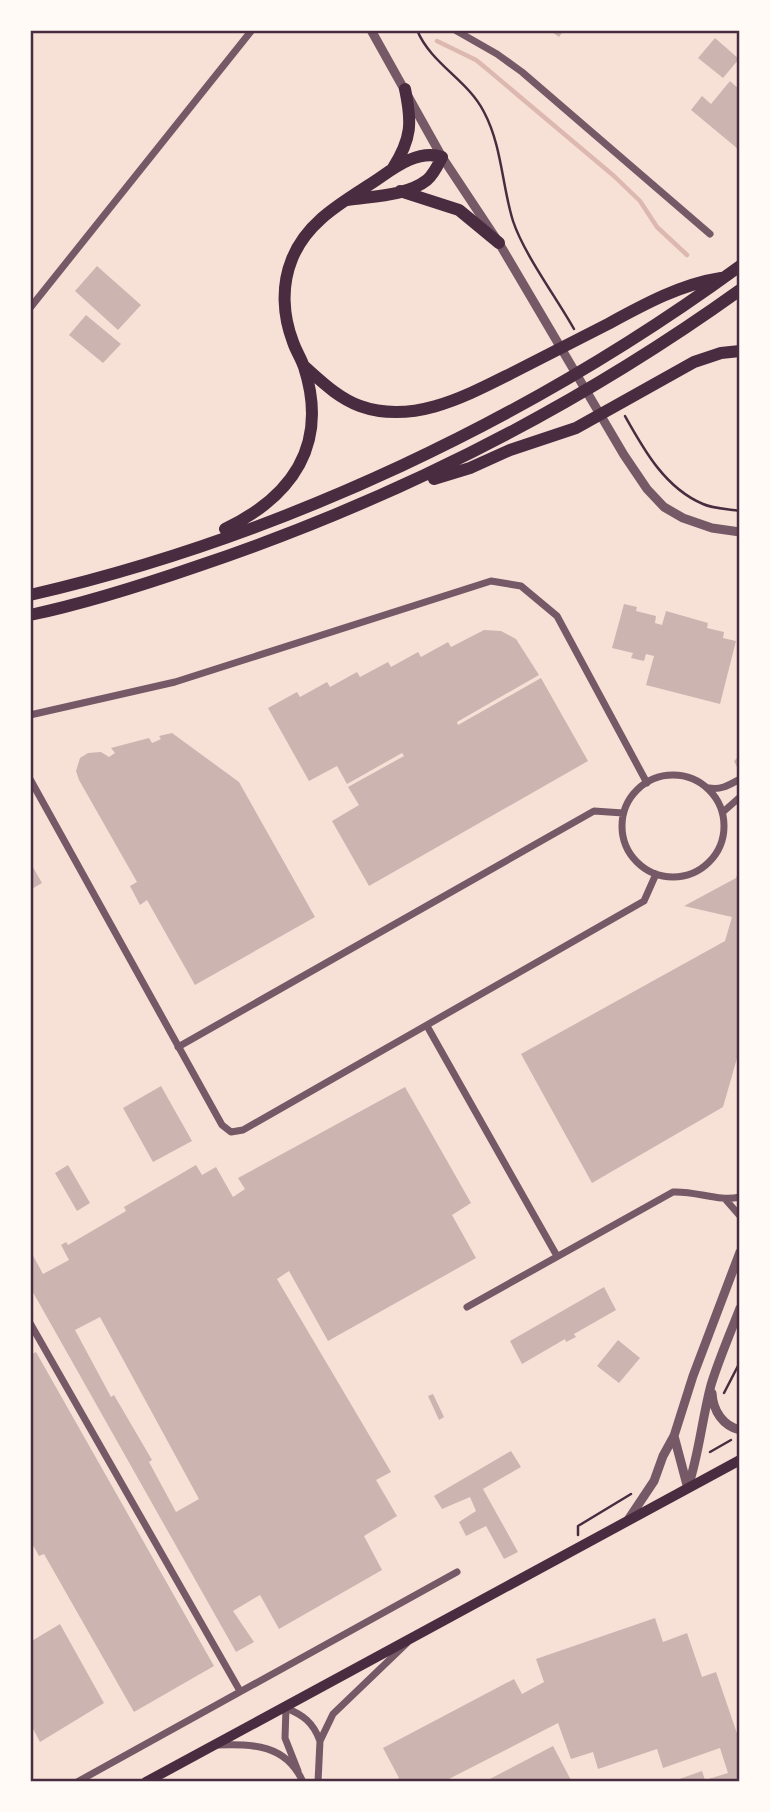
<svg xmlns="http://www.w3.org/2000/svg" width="770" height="1812" viewBox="0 0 770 1812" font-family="Inter,sans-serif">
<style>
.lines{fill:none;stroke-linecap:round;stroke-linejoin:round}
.stream{stroke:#dcb8b0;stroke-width:4.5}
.building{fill:#ccb4b1;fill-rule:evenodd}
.path{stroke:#4a2c40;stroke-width:2.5}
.minor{stroke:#755966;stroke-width:7}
.tertiary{stroke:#755966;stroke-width:9}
.secondary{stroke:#4a2c40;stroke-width:10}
.trunk{stroke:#4a2c40;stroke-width:12}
.neatline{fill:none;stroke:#4a2c40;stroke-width:2.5}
</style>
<rect width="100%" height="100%" fill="#f7e1d7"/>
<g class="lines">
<path class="stream" d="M 437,41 L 476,60 L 487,69 L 614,176 L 640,201 L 657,227 L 687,255"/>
</g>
<path class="building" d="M 549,30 L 564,30 L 559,37 Z
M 715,38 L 739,59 L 723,78 L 698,58 Z
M 730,81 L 740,90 L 740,146 L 738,149 L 691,110 L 702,96 L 711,104 Z
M 97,266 L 141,305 L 118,330 L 75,291 Z
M 86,315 L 121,344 L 103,363 L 69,335 Z
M 624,604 L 637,607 L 636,611 L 656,616 L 655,623 L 662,625 L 666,611 L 708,623 L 707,628 L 724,632 L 723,638 L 736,641 L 720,704 L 646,685 L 654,656 L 646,654 L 644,661 L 631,658 L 633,653 L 612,648 Z
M 484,630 L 501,631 L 516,639 L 539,675 L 457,722 L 458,725 L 541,678 L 588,761 L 369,886 L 332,821 L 359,805 L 348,787 L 404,756 L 402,753 L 347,784 L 337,766 L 309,781 L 268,708 L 297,692 L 300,697 L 327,682 L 330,687 L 357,672 L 360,677 L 388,662 L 391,667 L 418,652 L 421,657 L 448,642 L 451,647 Z
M 172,733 L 239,782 L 315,917 L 195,985 L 147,900 L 140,905 L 130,886 L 137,882 L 79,780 L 76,771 L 80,758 L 88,753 L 101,752 L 109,757 L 115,753 L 111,748 L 149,738 L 152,743 L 161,739 L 159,736 Z
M 740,755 L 740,773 L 734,761 Z
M 30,862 L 42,883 L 30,890 Z
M 740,867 L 740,1048 L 723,1107 L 592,1183 L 521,1054 L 725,941 L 732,917 L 684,906 L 736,878 Z
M 161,1086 L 192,1141 L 153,1162 L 123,1108 Z
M 405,1087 L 471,1203 L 452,1215 L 476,1258 L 328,1341 L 289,1271 L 277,1279 L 391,1472 L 376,1480 L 397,1516 L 364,1536 L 382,1570 L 279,1629 L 260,1595 L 233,1611 L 254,1642 L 236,1652 L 30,1287 L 30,1250 L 43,1274 L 69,1260 L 61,1245 L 66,1242 L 68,1245 L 126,1211 L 124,1207 L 196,1165 L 202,1175 L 216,1167 L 233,1197 L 245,1189 L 238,1178 ZM 100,1317 L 199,1499 L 176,1512 L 149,1462 L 152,1460 L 114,1395 L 111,1397 L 75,1330 Z
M 68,1165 L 90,1203 L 77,1211 L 55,1173 Z
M 604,1287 L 616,1310 L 574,1334 L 576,1337 L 566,1342 L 565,1339 L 522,1364 L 510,1341 Z
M 618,1340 L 640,1358 L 619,1383 L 597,1366 Z
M 36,1352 L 214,1666 L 134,1712 L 44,1554 L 39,1556 L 30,1540 L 30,1377 L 33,1376 L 30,1371 L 30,1355 Z
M 433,1394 L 444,1417 L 439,1420 L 428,1396 Z
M 511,1451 L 521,1467 L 483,1489 L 518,1552 L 504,1559 L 486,1526 L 466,1536 L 459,1522 L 476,1511 L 470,1497 L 442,1509 L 434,1496 Z
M 655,1618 L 663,1642 L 687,1633 L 702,1677 L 716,1672 L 740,1742 L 740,1782 L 671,1782 L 702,1771 L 705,1780 L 728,1773 L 720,1748 L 663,1768 L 657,1749 L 598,1769 L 593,1752 L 571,1759 L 558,1723 L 443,1782 L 390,1782 L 399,1778 L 383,1748 L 514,1679 L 522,1694 L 544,1682 L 536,1659 Z
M 60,1624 L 104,1703 L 40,1742 L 30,1723 L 30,1642 Z
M 553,1746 L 572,1782 L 484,1782 Z"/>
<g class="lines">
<path class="path" d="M 417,30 C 431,64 468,80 484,112 C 502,146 502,186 513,221 C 524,254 556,297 574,329
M 625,416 C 644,450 665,488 703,504 C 714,509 729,509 740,511
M 724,1393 L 740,1362
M 710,1452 L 731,1440
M 578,1535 L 578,1526 L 631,1494"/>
<path class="minor" d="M 455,30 L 497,54 L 522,72 L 710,234
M 30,308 L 252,30
M 30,715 L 175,682 L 491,581 L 521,586 L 557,616 L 647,783
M622 826a51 51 0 1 1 102 0a51 51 0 1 1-102 0Z
M 30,779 L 222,1125 L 231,1132 L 243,1130 L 644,901 L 656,874
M 709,788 C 722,790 729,785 740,779
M 723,812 L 740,797
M 427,1026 L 557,1256
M 178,1047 L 594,811 L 623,813
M 726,1200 L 740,1216
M 467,1307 L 673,1192 C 698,1191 718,1202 740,1197
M 30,1323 L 240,1691
M 217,1745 C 253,1744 286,1744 303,1782
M 298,1771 L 285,1738 L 286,1708 C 303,1715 313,1722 320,1741
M 77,1782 L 457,1572
M 318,1782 L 320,1741 L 333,1714 L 407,1643"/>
<path class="tertiary" d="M 371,30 L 442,157 L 499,243 L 624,455 L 647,489 L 664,507 L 683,518 L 712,528 L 740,532
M 712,1393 C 713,1411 723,1426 740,1430
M 674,1436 L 687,1485
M 688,1487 C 699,1454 702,1419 711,1385 C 719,1359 730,1334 740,1308
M 628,1520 L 654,1481 L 663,1456 L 674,1436 L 693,1376 L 740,1252"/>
<path class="secondary" d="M 146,1782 L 740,1460"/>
<path class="trunk" d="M 393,168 C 412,138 412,122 405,89
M 400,191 L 459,210 L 499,243
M 304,366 C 321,381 338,398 360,406 C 413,425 466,396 512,373 C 544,357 576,340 608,324 C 643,305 681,284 721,278
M 434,479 L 470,468 L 510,450 L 576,428 L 694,362 L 721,353 L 740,351
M 225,529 C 293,496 329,444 304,367 C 301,358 296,351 293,342 C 283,316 281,286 292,259 C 307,221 343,202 375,181 C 394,168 418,149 442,157 C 438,165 434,174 427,180 C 407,196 372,196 347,200
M 30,595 C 282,537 532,418 740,266
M 30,615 C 87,603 143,585 198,566 C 391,501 574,409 740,290"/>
</g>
<rect width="770" height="1812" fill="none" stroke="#fffaf5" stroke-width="63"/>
<rect x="32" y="32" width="706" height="1748" class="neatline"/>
</svg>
